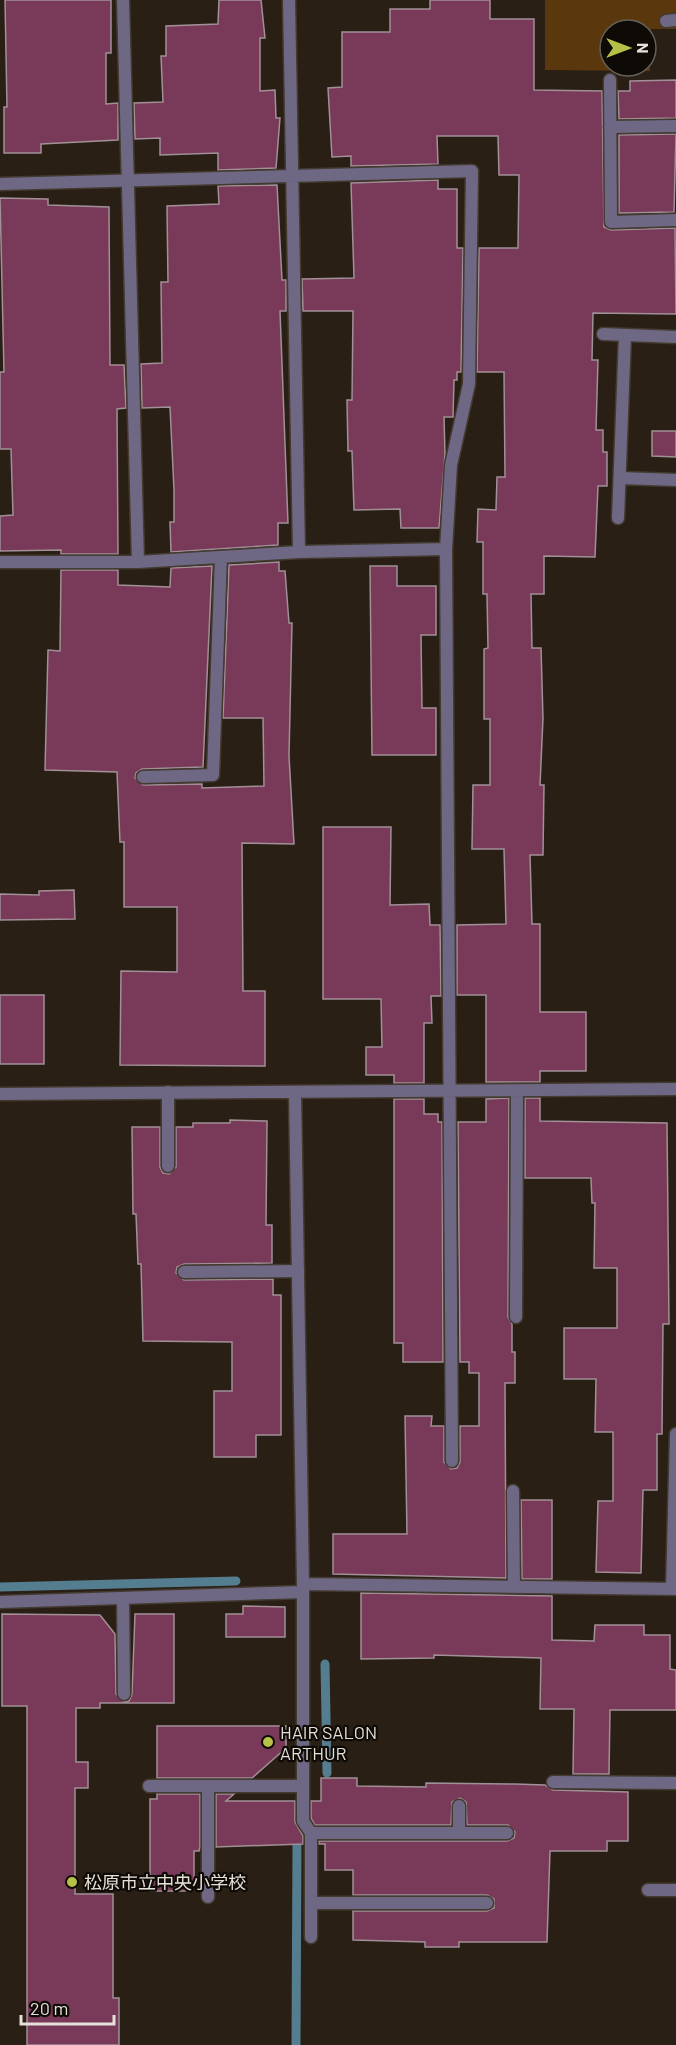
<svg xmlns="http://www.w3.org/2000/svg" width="676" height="2045" viewBox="0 0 676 2045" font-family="Barlow,'Noto Sans JP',sans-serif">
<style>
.green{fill:#5b370e;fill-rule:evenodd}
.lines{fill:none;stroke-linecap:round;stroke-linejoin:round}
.stream{stroke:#547d8f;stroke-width:9}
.building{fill:#793958;stroke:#a19097;stroke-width:1.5}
.service-casing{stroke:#433a30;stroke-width:15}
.minor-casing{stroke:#433a30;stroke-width:15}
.service{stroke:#6e6884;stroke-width:12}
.minor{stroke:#6e6884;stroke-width:12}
.poi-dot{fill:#b7c148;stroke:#0e0a06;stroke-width:2}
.labels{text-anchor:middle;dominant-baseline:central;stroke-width:4.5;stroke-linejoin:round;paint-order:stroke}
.poi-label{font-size:18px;fill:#e6e0d9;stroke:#0e0a06;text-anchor:start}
</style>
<rect width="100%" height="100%" fill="#291f15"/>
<path class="green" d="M 545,0 L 676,0 L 676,29 L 651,29 L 650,71 L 545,70 ZM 610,30 L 646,30 L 646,66 L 610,66 Z"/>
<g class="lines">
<path class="stream" d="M 0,1587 L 236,1581
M 325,1664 L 327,1773
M 296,2045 L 297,1843"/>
</g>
<path class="building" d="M 5,0 L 111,0 L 111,53 L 106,53 L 106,104 L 118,103 L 118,140 L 41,144 L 41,153 L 4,153 L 4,107 L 7,107 Z
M 219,0 L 261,0 L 265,38 L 260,38 L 260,91 L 275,90 L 276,118 L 280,118 L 276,168 L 218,170 L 218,153 L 160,155 L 160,138 L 135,139 L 134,103 L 163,102 L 161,56 L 166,56 L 166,26 L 218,24 Z
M 430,0 L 490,0 L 490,19 L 534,19 L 534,90 L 602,91 L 604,227 L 611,230 L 675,228 L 676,314 L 593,313 L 592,360 L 598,360 L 596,430 L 603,430 L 603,452 L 607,452 L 607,486 L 598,486 L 595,557 L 544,556 L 544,594 L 531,594 L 532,648 L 541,648 L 543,718 L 540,785 L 544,785 L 543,855 L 530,855 L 532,924 L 540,924 L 540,1012 L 586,1012 L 586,1071 L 540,1071 L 540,1082 L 486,1082 L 486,995 L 457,995 L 457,925 L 506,924 L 504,849 L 472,849 L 473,785 L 490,785 L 490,719 L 484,719 L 484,649 L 488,648 L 487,594 L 483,594 L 483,542 L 477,542 L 478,509 L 496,510 L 497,477 L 505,477 L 504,372 L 477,372 L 479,248 L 518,248 L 519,175 L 499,175 L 498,136 L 437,136 L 438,164 L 351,166 L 351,156 L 332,157 L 328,88 L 342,87 L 342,32 L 390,32 L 390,9 L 430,9 Z
M 676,80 L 676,118 L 619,119 L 618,91 L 630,91 L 630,81 Z
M 676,134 L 674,212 L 619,213 L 619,135 Z
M 438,180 L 438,189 L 457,189 L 457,248 L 463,248 L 461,372 L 457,372 L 457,380 L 454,380 L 453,417 L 444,417 L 445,454 L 439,528 L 401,528 L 400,509 L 354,510 L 352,451 L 348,451 L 347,400 L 352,400 L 353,311 L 303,311 L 302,279 L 354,278 L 351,183 Z
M 277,185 L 282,280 L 286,280 L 286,311 L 280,311 L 288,523 L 278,523 L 278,545 L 171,552 L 170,522 L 174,522 L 174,490 L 170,407 L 142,408 L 141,364 L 162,363 L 161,282 L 168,282 L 167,206 L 219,204 L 218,186 Z
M 0,198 L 48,199 L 48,205 L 109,207 L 110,365 L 124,365 L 126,408 L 117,409 L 118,554 L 61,554 L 61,550 L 0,551 L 0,516 L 13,515 L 11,449 L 0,449 L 0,372 L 4,372 Z
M 652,431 L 676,431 L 676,457 L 652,456 Z
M 279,562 L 279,571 L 285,571 L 289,623 L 292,623 L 289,756 L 294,844 L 242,843 L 243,991 L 265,991 L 265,1066 L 120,1065 L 121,971 L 177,972 L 177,907 L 124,907 L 124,842 L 120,842 L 117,772 L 45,770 L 48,650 L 60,651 L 61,570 L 118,570 L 118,585 L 170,587 L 171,568 L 212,566 L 203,767 L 142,769 L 136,773 L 135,778 L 143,785 L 202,784 L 202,788 L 264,786 L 263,718 L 223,718 L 229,565 Z
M 370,566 L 397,566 L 397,586 L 436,586 L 436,635 L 421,635 L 422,708 L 436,708 L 436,755 L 372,755 Z
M 323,827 L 391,827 L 390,905 L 429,904 L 430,925 L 440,925 L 441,996 L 431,996 L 432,1023 L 424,1023 L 424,1083 L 394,1083 L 394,1075 L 366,1075 L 366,1047 L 382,1047 L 381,999 L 323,999 Z
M 74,890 L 75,919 L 0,920 L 0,894 L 39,895 L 39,891 Z
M 0,995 L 44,995 L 44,1064 L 0,1064 Z
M 509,1098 L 508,1317 L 512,1324 L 512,1352 L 515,1352 L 515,1383 L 505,1383 L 506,1578 L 333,1574 L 333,1534 L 407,1534 L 405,1416 L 432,1416 L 431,1426 L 444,1426 L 444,1462 L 451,1469 L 457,1468 L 460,1462 L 460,1426 L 479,1426 L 479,1373 L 469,1373 L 469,1362 L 460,1362 L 458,1122 L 486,1122 L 486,1099 Z
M 525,1098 L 540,1098 L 540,1121 L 667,1123 L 669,1324 L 663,1324 L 662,1434 L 657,1434 L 657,1490 L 643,1490 L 641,1573 L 596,1572 L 598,1501 L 613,1501 L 613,1432 L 595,1432 L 596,1379 L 564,1379 L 564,1328 L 617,1328 L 617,1268 L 594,1268 L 595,1203 L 592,1203 L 591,1178 L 525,1178 Z
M 394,1099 L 424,1099 L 424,1114 L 438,1114 L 438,1122 L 442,1122 L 443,1362 L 403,1362 L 403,1343 L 394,1343 Z
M 230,1120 L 267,1121 L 266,1225 L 272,1225 L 272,1263 L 184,1264 L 177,1267 L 176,1273 L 184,1280 L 273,1279 L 273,1295 L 281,1295 L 281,1435 L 256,1435 L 256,1457 L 214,1457 L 214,1391 L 232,1391 L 232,1342 L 143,1341 L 141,1264 L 138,1264 L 136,1214 L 133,1214 L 132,1127 L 160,1127 L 160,1167 L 163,1173 L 169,1174 L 176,1167 L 176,1127 L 193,1127 L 193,1123 L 230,1123 Z
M 521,1500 L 552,1500 L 552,1579 L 522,1579 Z
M 361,1593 L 552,1596 L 552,1640 L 594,1641 L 595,1625 L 644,1625 L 644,1635 L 670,1635 L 670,1669 L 676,1670 L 676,1710 L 610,1710 L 609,1774 L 573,1774 L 574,1709 L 540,1709 L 541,1658 L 434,1655 L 434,1658 L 361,1659 Z
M 243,1606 L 285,1607 L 285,1637 L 226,1637 L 226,1614 L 243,1614 Z
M 2,1614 L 100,1615 L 115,1634 L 116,1694 L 124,1702 L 129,1701 L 132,1694 L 135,1614 L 174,1614 L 174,1703 L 100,1703 L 100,1708 L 76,1708 L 76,1762 L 88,1762 L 88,1788 L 75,1788 L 75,1894 L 113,1894 L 113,1998 L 119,1998 L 119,2045 L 27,2045 L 27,1706 L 2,1706 Z
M 157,1726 L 286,1726 L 286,1748 L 252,1778 L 157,1778 Z
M 321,1778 L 357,1778 L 357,1786 L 426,1787 L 426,1783 L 515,1784 L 545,1785 L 553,1790 L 628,1792 L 628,1841 L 607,1841 L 607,1851 L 550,1851 L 547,1942 L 459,1942 L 459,1947 L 425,1947 L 425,1942 L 353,1940 L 353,1911 L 487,1911 L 494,1908 L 494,1899 L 487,1895 L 353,1895 L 353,1870 L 325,1870 L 325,1844 L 319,1844 L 319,1841 L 507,1841 L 514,1838 L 515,1832 L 508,1825 L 467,1825 L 466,1802 L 460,1798 L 452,1802 L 451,1825 L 315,1825 L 311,1818 L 311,1801 L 321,1801 Z
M 157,1794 L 200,1794 L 200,1847 L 199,1851 L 194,1851 L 194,1884 L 185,1884 L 185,1891 L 150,1891 L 150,1799 L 157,1799 Z
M 216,1794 L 234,1794 L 226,1801 L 295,1801 L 295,1822 L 303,1836 L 303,1844 L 216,1847 Z"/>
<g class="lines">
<defs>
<path id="service" d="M 603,334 L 676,337
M 620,478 L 676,480
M 618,518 L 625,335
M 168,1092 L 168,1166
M 184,1272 L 298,1271"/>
<path id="minor" d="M 123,0 L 138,562
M 289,0 L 299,552
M 666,21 L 676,20
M 610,80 L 611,222 L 676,220
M 610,127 L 676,126
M 0,184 L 472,171 L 469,384 L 451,465 L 446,549 L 452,1461
M 0,562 L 138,562 L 299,552 L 446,549
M 143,777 L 213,775 L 221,557
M 295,1093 L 303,1584 L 303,1821 L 311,1833 L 311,1937
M 0,1094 L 676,1089
M 516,1317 L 517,1092
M 513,1491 L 514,1587
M 303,1584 L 676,1589
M 672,1589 L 676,1434
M 123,1600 L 124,1694
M 0,1602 L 303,1592
M 553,1782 L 676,1783
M 149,1786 L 303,1786
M 208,1786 L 208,1897
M 459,1806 L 459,1833
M 311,1833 L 507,1833
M 648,1890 L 676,1890
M 311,1903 L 487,1903"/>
</defs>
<use href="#service" class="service-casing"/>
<use href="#minor" class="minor-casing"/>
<use href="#service" class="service"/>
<use href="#minor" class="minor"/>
</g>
<g class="poi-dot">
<circle cx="268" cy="1742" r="6"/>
<circle cx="72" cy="1882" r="6"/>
</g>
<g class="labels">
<g class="poi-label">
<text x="280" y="1732">HAIR SALON<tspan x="280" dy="21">ARTHUR</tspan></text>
<text x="84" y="1882">松原市立中央小学校</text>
</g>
</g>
<g transform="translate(628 48) rotate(90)"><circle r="28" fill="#0e0a06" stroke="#64605a" stroke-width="1.5"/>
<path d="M0-4.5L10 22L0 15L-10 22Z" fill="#b7c148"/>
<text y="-9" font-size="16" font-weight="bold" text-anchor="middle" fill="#e6e0d9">N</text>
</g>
<path d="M21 2015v9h93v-9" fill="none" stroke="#e6e0d9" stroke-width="3"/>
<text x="30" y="2015" font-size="18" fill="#e6e0d9" stroke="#0e0a06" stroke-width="4.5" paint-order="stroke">20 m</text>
</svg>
